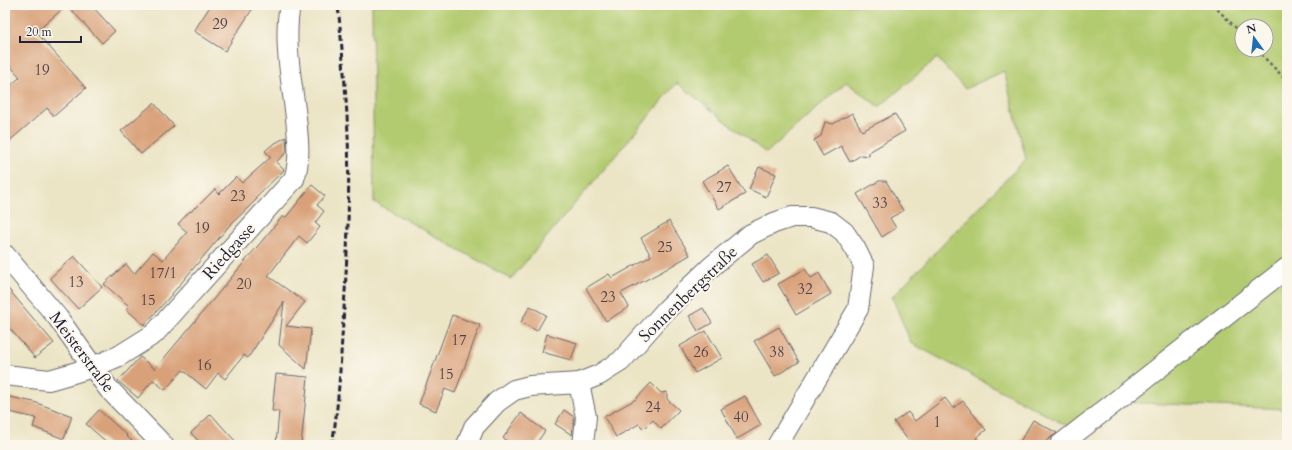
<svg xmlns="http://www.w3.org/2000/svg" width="1292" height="450" viewBox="0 0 1292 450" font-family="Cardo,serif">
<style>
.green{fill:#b2cb70;stroke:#6a7656;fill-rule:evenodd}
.building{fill:#d9a179}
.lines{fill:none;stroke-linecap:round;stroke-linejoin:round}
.minor-casing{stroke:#68666b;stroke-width:22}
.path{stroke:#68666b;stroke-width:2.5;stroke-dasharray:3 3;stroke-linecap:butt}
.minor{stroke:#fff;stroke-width:20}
.rail{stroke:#22223b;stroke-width:3;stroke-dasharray:6 3;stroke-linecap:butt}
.labels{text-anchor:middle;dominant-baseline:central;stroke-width:4;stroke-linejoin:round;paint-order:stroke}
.number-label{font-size:15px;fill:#50424a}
.street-label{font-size:17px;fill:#22223b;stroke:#fbf7ec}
</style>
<rect width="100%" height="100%" fill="#fbf7ec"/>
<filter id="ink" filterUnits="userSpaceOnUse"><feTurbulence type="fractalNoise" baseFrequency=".025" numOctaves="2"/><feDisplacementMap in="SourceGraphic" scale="8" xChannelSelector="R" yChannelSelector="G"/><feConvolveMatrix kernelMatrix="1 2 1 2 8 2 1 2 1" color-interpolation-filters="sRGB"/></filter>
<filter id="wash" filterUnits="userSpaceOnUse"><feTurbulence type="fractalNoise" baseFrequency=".012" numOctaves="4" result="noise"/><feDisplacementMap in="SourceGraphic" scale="16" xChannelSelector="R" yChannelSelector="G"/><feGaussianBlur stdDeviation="0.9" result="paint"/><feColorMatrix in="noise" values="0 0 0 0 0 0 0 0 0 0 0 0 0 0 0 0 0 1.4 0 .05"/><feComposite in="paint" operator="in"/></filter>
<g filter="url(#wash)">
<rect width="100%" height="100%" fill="#ebe4c5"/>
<path class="green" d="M 372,5 L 1287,5 L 1287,409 L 1115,402 L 1077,431 L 911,343 L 892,297 L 1026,159 L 1004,71 L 965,89 L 937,58 L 879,107 L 846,82 L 766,153 L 677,83 L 511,279 L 374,202 ZM 1242,26 L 1266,26 L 1266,50 L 1242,50 Z"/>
<g id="blocks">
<path class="building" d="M 5,5 L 67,5 L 36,32 L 86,88 L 54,116 L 47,108 L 5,145 L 5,91 L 20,77 L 5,60 Z
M 67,5 L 91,5 L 115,31 L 102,43 Z
M 211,5 L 255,5 L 225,51 L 194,31 Z
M 154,103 L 174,126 L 141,154 L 121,131 Z
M 852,113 L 862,131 L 895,114 L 905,131 L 869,152 L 869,156 L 861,155 L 850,162 L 841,146 L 823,156 L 814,140 L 821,136 L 825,122 L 833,124 Z
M 286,137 L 287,152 L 276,162 L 284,170 L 256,197 L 257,199 L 229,226 L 166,301 L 144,325 L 126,309 L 129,306 L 104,284 L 126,264 L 134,274 L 153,252 L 163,260 L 187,232 L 178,224 L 190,211 L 191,212 L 195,207 L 196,208 L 215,189 L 219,194 L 236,177 L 242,183 L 271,157 L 265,151 L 272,145 Z
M 728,166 L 745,194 L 719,209 L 702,181 Z
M 759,167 L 776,174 L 766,197 L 749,189 Z
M 879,181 L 886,181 L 903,211 L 890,218 L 896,228 L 882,237 L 857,194 Z
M 312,185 L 325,196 L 317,205 L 324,211 L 315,223 L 320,227 L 307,243 L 299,236 L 268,276 L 305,302 L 286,326 L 311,329 L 306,369 L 279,345 L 284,302 L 248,358 L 244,355 L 225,379 L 218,373 L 206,389 L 183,370 L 165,390 L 153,380 L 138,398 L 118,381 L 140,357 L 155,369 L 282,217 L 286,217 Z
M 669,221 L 690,255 L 661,272 L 621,293 L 629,307 L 606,321 L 586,288 L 609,274 L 612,278 L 651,256 L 641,238 Z
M 768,255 L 779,273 L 763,282 L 752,264 Z
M 74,256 L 102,287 L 78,309 L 50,278 Z
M 805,269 L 811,278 L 819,273 L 831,294 L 796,315 L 778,284 Z
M 5,285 L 54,343 L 35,358 L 5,323 Z
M 530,306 L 546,315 L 537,331 L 521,322 Z
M 703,308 L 712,323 L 698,331 L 689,316 Z
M 452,315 L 480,325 L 455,393 L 445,389 L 436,411 L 419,404 Z
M 779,327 L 799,362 L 775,376 L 754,341 Z
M 706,331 L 722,358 L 695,373 L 680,346 Z
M 547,334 L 577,343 L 571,360 L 542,352 Z
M 276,374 L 308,377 L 301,445 L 276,445 L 279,411 L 272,411 Z
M 651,383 L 661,393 L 667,392 L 667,399 L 679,410 L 661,429 L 653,420 L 644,429 L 639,424 L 616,437 L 604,417 L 636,399 Z
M 5,396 L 34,402 L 72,416 L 64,439 L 33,427 L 36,418 L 5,411 Z
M 745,396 L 761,425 L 737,439 L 721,409 Z
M 945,398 L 953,408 L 963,401 L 986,430 L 976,438 L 982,445 L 912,445 L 894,422 L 908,412 L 915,421 Z
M 99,410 L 127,435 L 126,436 L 137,445 L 110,445 L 86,424 Z
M 564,410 L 574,417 L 572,435 L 555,424 Z
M 521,413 L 545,431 L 535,445 L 513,445 L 503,438 Z
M 211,414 L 226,431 L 239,445 L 202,445 L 191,433 Z
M 1033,420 L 1057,433 L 1041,445 L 1018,445 Z"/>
</g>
</g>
<g filter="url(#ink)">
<use href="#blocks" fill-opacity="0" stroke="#68666b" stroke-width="1"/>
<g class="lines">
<defs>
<path id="minor" d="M 5,255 L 58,318 L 108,388 L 163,445
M 5,375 L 49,380 L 70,374 L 93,367 L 119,356 L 154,334 L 294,179 C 301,159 298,139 296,118 C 292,82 283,41 290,5
M 579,383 L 586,417 L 583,445
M 467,445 L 474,427 L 497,402 L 514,390 L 530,386 L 579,383 L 599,375 L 621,361 L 667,309 L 712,266 L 751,234 L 774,223 L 792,217 L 811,217 L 831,222 L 844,232 L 855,248 L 864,266 L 858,309 L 778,444 L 780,445
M 1060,445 L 1287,268"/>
</defs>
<use href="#minor" class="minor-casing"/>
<path class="path" d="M 1213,5 L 1242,34
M 1257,50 L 1287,81"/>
<use href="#minor" class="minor"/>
<path class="rail" d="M 332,445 C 338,409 340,373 342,337 C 347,269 350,202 348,135 C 346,91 342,48 338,5"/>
</g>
</g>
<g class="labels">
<g class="number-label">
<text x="220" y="24">29</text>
<text x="42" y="70">19</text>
<text x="724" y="187">27</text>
<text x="238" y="196">23</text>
<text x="880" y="203">33</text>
<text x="202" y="228">19</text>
<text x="665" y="247">25</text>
<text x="163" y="273">17/1</text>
<text x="76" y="282">13</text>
<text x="244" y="284">20</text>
<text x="805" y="289">32</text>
<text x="608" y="297">23</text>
<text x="148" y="300">15</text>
<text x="459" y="340">17</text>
<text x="701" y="352">26</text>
<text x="777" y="352">38</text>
<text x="204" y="365">16</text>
<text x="446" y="374">15</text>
<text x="653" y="407">24</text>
<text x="741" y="417">40</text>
<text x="937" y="422">1</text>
</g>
<g class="street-label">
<text transform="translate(229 251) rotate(-48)">Riedgasse</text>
<text transform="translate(688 294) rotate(-44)">Sonnenbergstraße</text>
<text transform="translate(82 352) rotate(53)">Meisterstraße</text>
</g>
</g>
<rect width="1292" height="450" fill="none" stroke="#fbf7ec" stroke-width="20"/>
<g transform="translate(1254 38) rotate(345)"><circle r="19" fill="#fbf7ec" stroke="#a4a2a5"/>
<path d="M0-3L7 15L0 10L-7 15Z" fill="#1f6fb2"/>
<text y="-6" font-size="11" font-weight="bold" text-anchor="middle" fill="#22223b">N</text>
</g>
<path d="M20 36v6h61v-6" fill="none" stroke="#22223b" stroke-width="2"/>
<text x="26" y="36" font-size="12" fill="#22223b" stroke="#fbf7ec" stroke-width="3" paint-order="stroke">20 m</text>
</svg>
